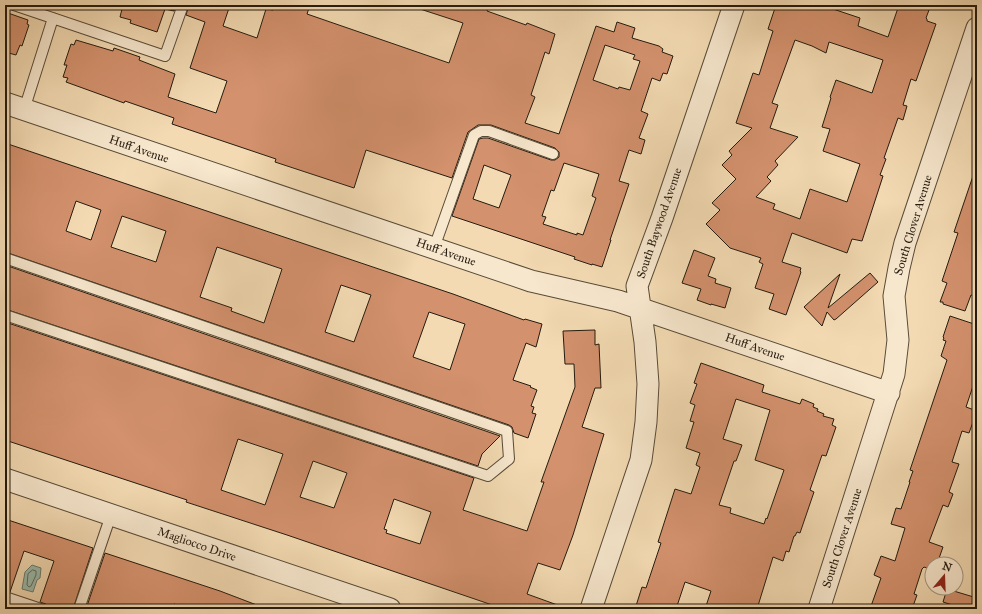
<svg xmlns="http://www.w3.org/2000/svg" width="982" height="614" viewBox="0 0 982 614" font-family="'IM FELL Great Primer',serif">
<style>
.water{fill:#9bbbac;stroke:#6c7b6d}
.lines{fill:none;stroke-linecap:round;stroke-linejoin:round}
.shore{stroke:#606b5e;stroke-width:1}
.building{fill:#d3916d;stroke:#251b0f;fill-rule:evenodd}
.lane-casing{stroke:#584b38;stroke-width:12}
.street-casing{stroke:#584b38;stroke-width:23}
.lane{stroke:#f7e7cd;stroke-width:10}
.street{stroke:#f7e7cd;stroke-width:21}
.labels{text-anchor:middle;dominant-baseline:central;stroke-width:3;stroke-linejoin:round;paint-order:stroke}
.street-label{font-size:12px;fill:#251b0f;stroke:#f7e7cd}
</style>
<rect width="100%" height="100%" fill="#f3dab2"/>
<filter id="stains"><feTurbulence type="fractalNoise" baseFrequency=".005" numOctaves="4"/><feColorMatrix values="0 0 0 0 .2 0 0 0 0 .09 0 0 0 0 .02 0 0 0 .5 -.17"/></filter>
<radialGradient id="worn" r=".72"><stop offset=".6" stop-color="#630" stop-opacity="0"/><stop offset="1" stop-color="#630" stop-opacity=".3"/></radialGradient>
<path class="water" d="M 32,565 L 41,568 L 40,578 L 37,580 L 33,592 L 22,589 L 25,572 Z"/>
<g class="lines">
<path class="shore" d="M 33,570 L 36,571 L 36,575 L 31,586 L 29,587 L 27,585 L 28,574 Z"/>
</g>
<path class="building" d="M 123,5 L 176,5 L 174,11 L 165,9 L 157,32 L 130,23 L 131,20 L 120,17 Z
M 189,5 L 230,5 L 223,26 L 257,38 L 266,9 L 273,10 L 275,5 L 310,5 L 307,14 L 449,63 L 463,23 L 417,8 L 417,5 L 489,5 L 487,11 L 526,25 L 527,23 L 555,34 L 549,54 L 545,52 L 531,95 L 535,97 L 525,123 L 559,134 L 596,26 L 614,32 L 617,22 L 635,28 L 632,38 L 659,46 L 663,49 L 662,52 L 673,56 L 667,74 L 663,73 L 660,81 L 652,78 L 641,111 L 648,114 L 639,138 L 645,140 L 641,154 L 629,150 L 619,181 L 629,184 L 610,240 L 611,240 L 602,267 L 592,264 L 592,265 L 574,259 L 575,257 L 452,216 L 479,139 L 483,138 L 488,138 L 551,160 L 555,160 L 559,157 L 559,152 L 555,148 L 491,125 L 478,125 L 468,132 L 452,178 L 366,150 L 354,188 L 275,162 L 276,159 L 172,124 L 174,118 L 125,101 L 124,103 L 66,82 L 68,78 L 63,77 L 67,65 L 64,65 L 71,44 L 74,45 L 76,40 L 113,51 L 114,48 L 140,57 L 139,60 L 175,74 L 168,97 L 216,113 L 227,81 L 190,68 L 205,22 L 186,15 ZM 605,45 L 635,55 L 633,59 L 640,61 L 630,90 L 619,87 L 618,89 L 593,80 ZM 564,163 L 599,174 L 592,196 L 596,198 L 583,235 L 577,233 L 577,235 L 543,224 L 546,217 L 542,216 L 551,190 L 554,191 ZM 484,165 L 511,175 L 499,208 L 473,199 Z
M 776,5 L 821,5 L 860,18 L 858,26 L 888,37 L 899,5 L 928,5 L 926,9 L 929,10 L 926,18 L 927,19 L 927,21 L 936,24 L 916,81 L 911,79 L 903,105 L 907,106 L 903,120 L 898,118 L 884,158 L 886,159 L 880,175 L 883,176 L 862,241 L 852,239 L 847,253 L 792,233 L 782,262 L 801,268 L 800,271 L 801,272 L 786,315 L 769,309 L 774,294 L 755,288 L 763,264 L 759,262 L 761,258 L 730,248 L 706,224 L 720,210 L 712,203 L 736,179 L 722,165 L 732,155 L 729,151 L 752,128 L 736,123 L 753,73 L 759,75 L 773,31 L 768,29 ZM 795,40 L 812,46 L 826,53 L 829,42 L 883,60 L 872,93 L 836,80 L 830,97 L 831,98 L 822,127 L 830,129 L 823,151 L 860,164 L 847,202 L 810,189 L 800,219 L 773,209 L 775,204 L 756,197 L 771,181 L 767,177 L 778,165 L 775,161 L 798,137 L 770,128 L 778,105 L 772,103 Z
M 5,12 L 28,20 L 27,24 L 29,25 L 22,46 L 20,45 L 16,55 L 5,52 Z
M 5,143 L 453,294 L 524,320 L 525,319 L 542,324 L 536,347 L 526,343 L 513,380 L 531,386 L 530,387 L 537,390 L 531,406 L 534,407 L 532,413 L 536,414 L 528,438 L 514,433 L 512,427 L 509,425 L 5,252 ZM 76,201 L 101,210 L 91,240 L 66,231 ZM 122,216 L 166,231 L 156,262 L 111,247 ZM 217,247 L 282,269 L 264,323 L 231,311 L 232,308 L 200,297 ZM 341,285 L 371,295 L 354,342 L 325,332 ZM 429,312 L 465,324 L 450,370 L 413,357 Z
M 975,170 L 977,171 L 977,297 L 971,295 L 965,311 L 943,304 L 943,302 L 940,302 L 947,283 L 942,281 L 958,233 L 954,232 Z
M 694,250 L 715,258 L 708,276 L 716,279 L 715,283 L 731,288 L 725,308 L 711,304 L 711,305 L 697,300 L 701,289 L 682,283 Z
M 5,265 L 500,436 L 482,454 L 478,466 L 5,309 Z
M 870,273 L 878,282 L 836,319 L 834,320 L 827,312 L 822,326 L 804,307 L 840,274 L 828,308 Z
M 950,316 L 977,325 L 977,374 L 966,407 L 977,411 L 969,433 L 962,431 L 952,462 L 959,464 L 949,492 L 953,494 L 948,507 L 943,505 L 929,542 L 943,547 L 937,564 L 932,564 L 932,570 L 924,567 L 922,569 L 914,594 L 917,595 L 912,609 L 870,609 L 881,578 L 874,575 L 881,556 L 895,561 L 905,528 L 891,524 L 896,508 L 901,509 L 910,482 L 909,482 L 913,471 L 910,470 L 947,360 L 941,356 L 946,341 L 943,340 L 944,338 L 943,337 Z
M 5,322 L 474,478 L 463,510 L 527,531 L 544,482 L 541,482 L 575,387 L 574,364 L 565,364 L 563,331 L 595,330 L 595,345 L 599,344 L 601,388 L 595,388 L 582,427 L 604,434 L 573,535 L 560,570 L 538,563 L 527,594 L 563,607 L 563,609 L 504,609 L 287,535 L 186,502 L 187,500 L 5,440 ZM 238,439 L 283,454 L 265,505 L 221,490 ZM 313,461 L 347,473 L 334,508 L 300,497 ZM 394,499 L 431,512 L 420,544 L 386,533 L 387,530 L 384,529 Z
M 701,363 L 764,385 L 762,392 L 800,404 L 802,399 L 814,404 L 813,407 L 818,409 L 817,411 L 824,414 L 823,416 L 834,419 L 832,425 L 836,427 L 826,456 L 822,455 L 810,490 L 814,492 L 800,533 L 797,532 L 795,536 L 794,536 L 789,552 L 786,551 L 783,561 L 773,557 L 757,609 L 705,609 L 711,591 L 685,582 L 676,609 L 635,609 L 642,587 L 646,588 L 661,543 L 658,542 L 675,489 L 691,494 L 700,467 L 696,465 L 700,453 L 686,448 L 694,422 L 690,421 L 695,405 L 690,403 L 697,384 L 694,383 ZM 736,399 L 770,410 L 755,460 L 784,470 L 767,519 L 766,518 L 764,524 L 730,513 L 731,508 L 719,505 L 734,461 L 736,461 L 742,445 L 723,439 Z
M 5,519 L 93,548 L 73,609 L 47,609 L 46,604 L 40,602 L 54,561 L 24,551 L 10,592 L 5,591 Z
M 105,553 L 220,591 L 262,607 L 262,609 L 187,609 L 174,604 L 172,609 L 86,609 Z
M 947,589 L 977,598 L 977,609 L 965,609 L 943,602 Z"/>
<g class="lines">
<defs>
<path id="lane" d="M 14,5 L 165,56 L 183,5
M 24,110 L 53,18
M 434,248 L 474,135 L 481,131 L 489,131 L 553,154
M 5,258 L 507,431 L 509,459 L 488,476 L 5,315
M 5,597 L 41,609
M 79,609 L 111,515"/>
<path id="street" d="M 5,103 L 531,281 L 618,301 L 889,393
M 5,479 L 390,609
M 591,609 L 641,460 L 646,422 L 648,384 L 645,342 L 637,286 L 662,218 L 734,5
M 819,609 L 894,374 L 898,340 L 894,296 L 899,268 L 905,243 L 977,28"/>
</defs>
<use href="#lane" class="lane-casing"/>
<use href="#street" class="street-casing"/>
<use href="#lane" class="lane"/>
<use href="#street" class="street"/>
</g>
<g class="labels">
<g class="street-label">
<text transform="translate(139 149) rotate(19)">Huff Avenue</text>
<text transform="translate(659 223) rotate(-71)">South Baywood Avenue</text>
<text transform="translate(913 225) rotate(-73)">South Clover Avenue</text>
<text transform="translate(446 252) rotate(19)">Huff Avenue</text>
<text transform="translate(755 347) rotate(19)">Huff Avenue</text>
<text transform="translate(842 538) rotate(-72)">South Clover Avenue</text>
<text transform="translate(197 544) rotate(19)">Magliocco Drive</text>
</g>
</g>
<rect width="982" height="614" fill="none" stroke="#f3dab2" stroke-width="20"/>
<rect x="6" y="6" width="970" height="602" fill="none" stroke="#251b0f" stroke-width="2"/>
<rect x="10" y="10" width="962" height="594" fill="none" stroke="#251b0f"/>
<g transform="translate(944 576) rotate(19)"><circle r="19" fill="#f7e7cd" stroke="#a39581"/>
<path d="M0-3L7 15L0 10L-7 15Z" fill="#8f2418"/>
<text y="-6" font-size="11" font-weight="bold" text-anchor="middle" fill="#251b0f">N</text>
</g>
<rect width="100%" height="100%" filter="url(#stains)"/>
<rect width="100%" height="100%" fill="url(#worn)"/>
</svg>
